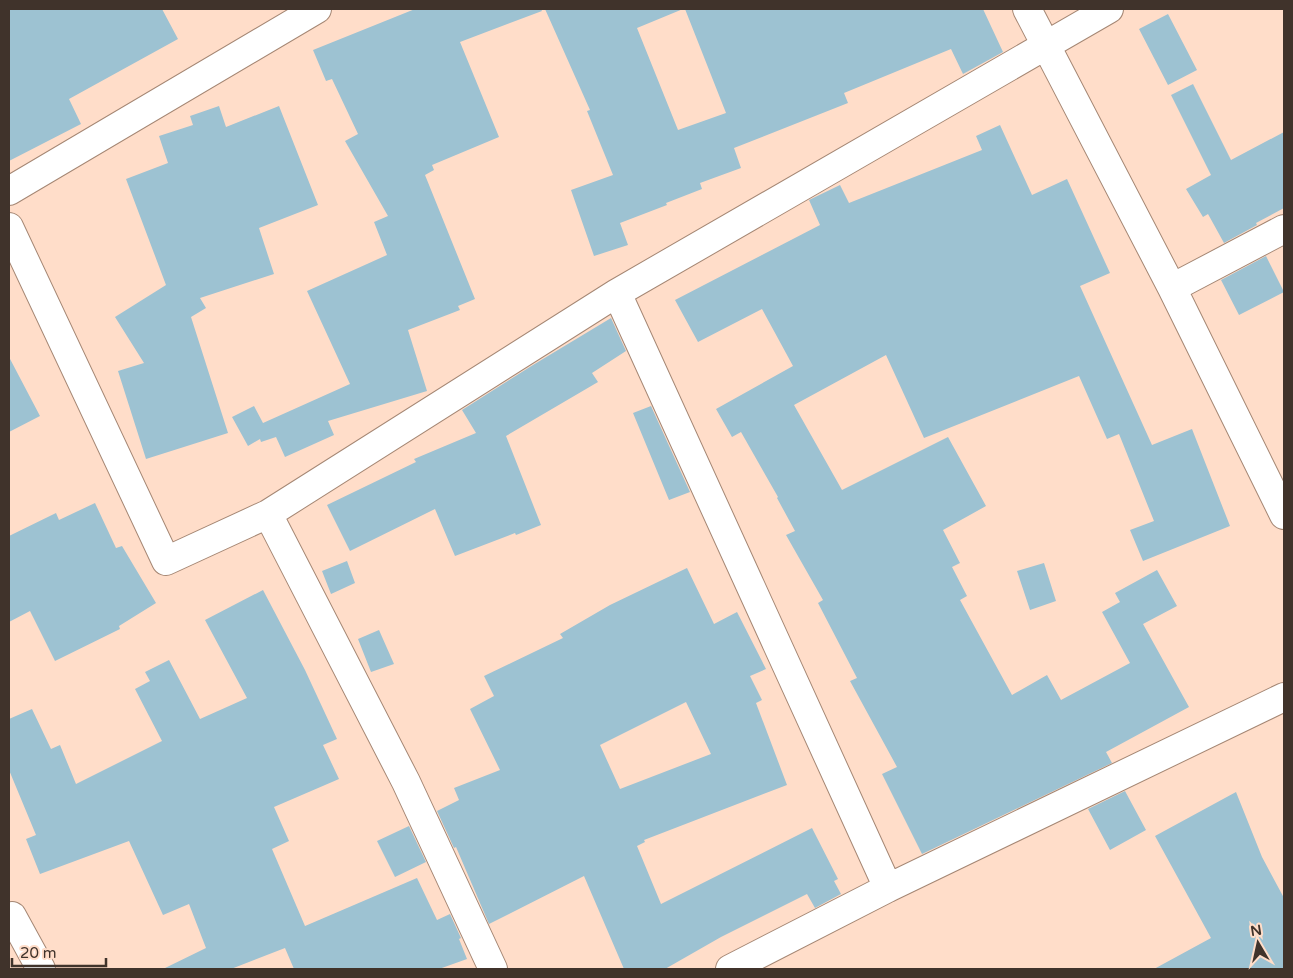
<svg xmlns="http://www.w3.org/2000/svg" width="1293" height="978" viewBox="0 0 1293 978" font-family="'Varela Round',sans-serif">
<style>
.building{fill:#9dc2d2;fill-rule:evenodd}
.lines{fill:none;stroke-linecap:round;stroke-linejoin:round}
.minor-casing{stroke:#a58774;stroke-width:30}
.minor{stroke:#fff;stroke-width:28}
</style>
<rect width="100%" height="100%" fill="#ffddc9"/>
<path class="building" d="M 9,9 L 162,9 L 178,39 L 69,99 L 81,124 L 9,161 Z
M 415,9 L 541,9 L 542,11 L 460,42 L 499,137 L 432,165 L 434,170 L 425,175 L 475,299 L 458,306 L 460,310 L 408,330 L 427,391 L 328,421 L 334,435 L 285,457 L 276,437 L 261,442 L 260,439 L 248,446 L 232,417 L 254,406 L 263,423 L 350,384 L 307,291 L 387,255 L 374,222 L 388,216 L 345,141 L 358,134 L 332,79 L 326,81 L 313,50 Z
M 545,9 L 683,9 L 637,28 L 678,130 L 726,113 L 685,9 L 983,9 L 1003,52 L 963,74 L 951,49 L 844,93 L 848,103 L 734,148 L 741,168 L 700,183 L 702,189 L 666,203 L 667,205 L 620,223 L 628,245 L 594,256 L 571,190 L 613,175 L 587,111 L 590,110 Z
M 1168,14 L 1197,70 L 1168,85 L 1139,29 Z
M 1193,84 L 1231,160 L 1284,132 L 1284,208 L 1256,223 L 1257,225 L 1224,243 L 1208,214 L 1203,217 L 1186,189 L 1211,175 L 1171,95 Z
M 219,106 L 226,127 L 279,106 L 318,205 L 259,228 L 274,274 L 200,298 L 206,308 L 191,317 L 228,433 L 146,459 L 118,371 L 144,363 L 115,317 L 166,285 L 126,179 L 168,163 L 159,136 L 193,125 L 190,116 Z
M 1000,125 L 1032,195 L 1067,179 L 1110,273 L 1080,286 L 1152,445 L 1192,429 L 1230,526 L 1143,561 L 1130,530 L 1154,521 L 1119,434 L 1107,439 L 1079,376 L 924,438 L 886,355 L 794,405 L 842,490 L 948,437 L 986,506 L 943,530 L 960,563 L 952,567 L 967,596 L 960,600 L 1012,695 L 1047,675 L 1061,700 L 1130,663 L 1102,612 L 1120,602 L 1115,593 L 1157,570 L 1177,606 L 1143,624 L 1189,707 L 1106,752 L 1112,763 L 922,854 L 882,774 L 897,767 L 850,681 L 857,678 L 818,603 L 823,600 L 786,535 L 795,531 L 777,498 L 778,497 L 741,432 L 732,437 L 716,409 L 793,366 L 762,309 L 698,342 L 675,300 L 820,225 L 809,200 L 840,185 L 849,203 L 982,150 L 976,136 Z
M 1266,256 L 1284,292 L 1239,315 L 1221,280 Z
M 611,318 L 626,351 L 592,373 L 598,382 L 506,436 L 541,525 L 516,535 L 515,533 L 455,556 L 435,509 L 350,551 L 327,505 L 416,462 L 414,459 L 476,433 L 462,410 L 533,365 Z
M 9,357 L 40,416 L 9,432 Z
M 651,406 L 690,492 L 669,500 L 633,413 Z
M 95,503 L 116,548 L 122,546 L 156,603 L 119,626 L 120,629 L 55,661 L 30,611 L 9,622 L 9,536 L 56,513 L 59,520 Z
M 347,561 L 355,583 L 331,594 L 322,571 Z
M 1044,563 L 1056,601 L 1030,610 L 1017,571 Z
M 687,568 L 714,624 L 737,612 L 766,669 L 750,676 L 762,700 L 756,703 L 787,785 L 644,840 L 645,842 L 637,846 L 661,904 L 812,828 L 838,879 L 834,881 L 841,894 L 815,908 L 807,894 L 721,937 L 665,969 L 624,969 L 584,876 L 489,924 L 456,847 L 454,848 L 437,811 L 459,800 L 454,788 L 500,770 L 470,709 L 494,696 L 484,676 L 563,638 L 560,634 L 610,605 ZM 686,702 L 711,754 L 620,789 L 600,745 Z
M 263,590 L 305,670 L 337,739 L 323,745 L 339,779 L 274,807 L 289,841 L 272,849 L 305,926 L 417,878 L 437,920 L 450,914 L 461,938 L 459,939 L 467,959 L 439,969 L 294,969 L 285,948 L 231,969 L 163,969 L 206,948 L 189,904 L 163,915 L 129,841 L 40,874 L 26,839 L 36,835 L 9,770 L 9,719 L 32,709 L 51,749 L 60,745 L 76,784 L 162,741 L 135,689 L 150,681 L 145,672 L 169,660 L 200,719 L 247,698 L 205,620 Z
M 379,630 L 394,664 L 371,672 L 358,639 Z
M 1125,791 L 1146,830 L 1110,850 L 1088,809 Z
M 1236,792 L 1262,857 L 1284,898 L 1284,969 L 1154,969 L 1211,938 L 1155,836 Z
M 409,826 L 426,862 L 395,877 L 377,841 Z"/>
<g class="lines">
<defs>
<path id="minor" d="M 1027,9 L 1172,288 L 1284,515
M 9,191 L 317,9
M 9,227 L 166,561 L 268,514 L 617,293 L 1109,9
M 1172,288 L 1284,229
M 617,293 L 888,888
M 268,514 L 406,782 L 493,969
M 9,917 L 12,916 L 41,969
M 730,969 L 888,888 L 1284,697"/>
</defs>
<use href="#minor" class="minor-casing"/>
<use href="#minor" class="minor"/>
</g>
<rect width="1293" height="978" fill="none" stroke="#40332b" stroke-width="20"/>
<g transform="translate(1258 943) rotate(351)" stroke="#ffddc9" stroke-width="4" paint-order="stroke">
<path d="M0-4L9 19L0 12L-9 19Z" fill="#40332b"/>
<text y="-8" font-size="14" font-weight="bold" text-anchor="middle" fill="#40332b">N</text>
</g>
<path d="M12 958v8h94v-8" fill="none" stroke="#40332b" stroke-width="2.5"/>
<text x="20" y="958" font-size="15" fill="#40332b" stroke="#ffddc9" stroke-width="4" paint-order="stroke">20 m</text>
</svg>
